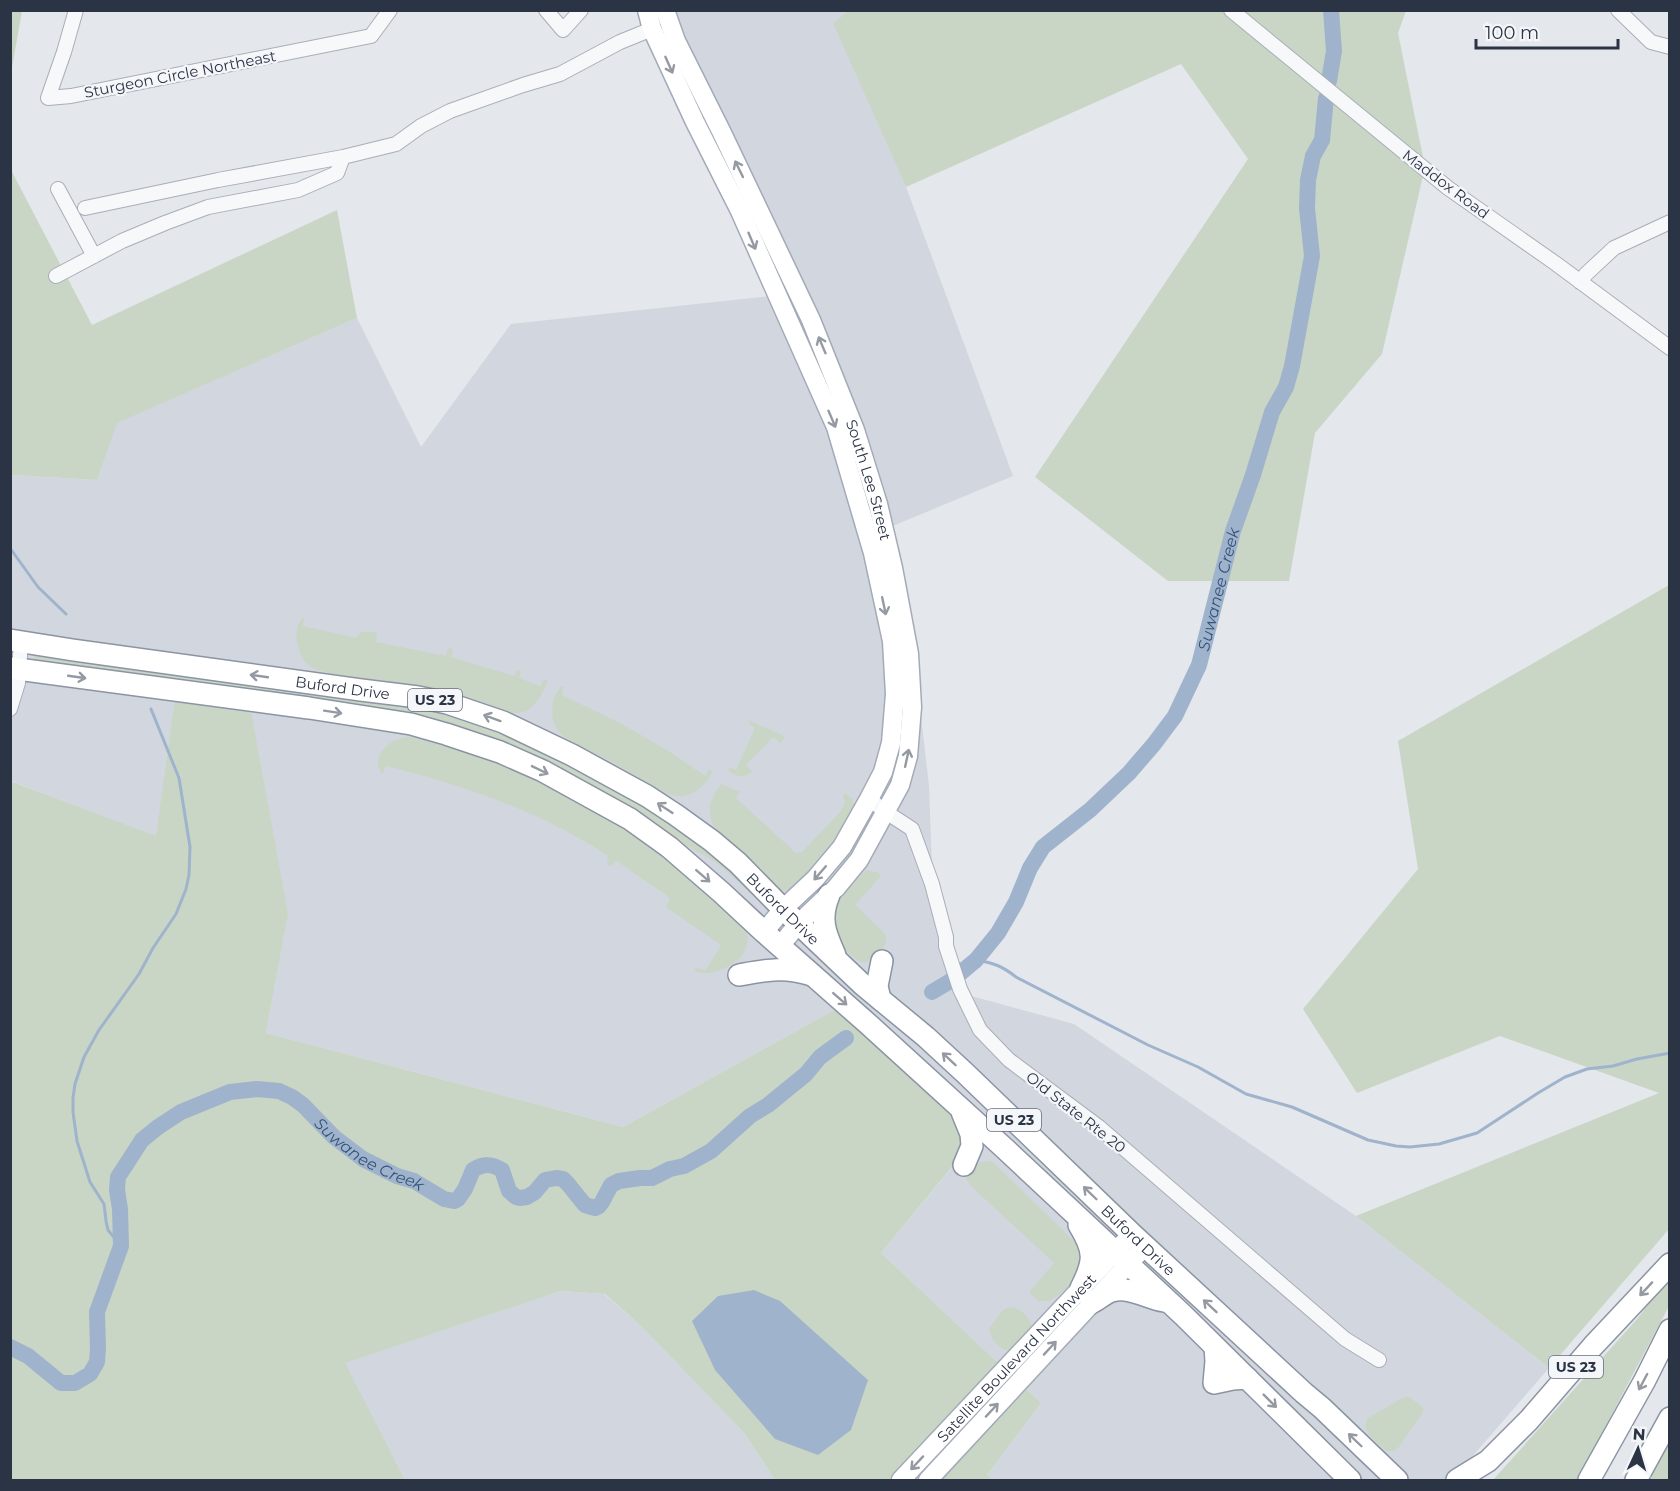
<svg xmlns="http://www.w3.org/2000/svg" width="1680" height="1491" viewBox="0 0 1680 1491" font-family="Montserrat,sans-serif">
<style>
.built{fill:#d2d6de}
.green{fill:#c9d6c5}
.water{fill:#9fb4cc}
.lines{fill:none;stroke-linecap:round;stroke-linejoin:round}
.stream{stroke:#9fb4cc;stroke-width:3}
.river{stroke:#9fb4cc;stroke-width:16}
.minor-casing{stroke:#a9aeb7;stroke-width:16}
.major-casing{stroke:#a3abb8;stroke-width:21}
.highway-casing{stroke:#8b94a3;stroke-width:24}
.minor{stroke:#f7f8fa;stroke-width:14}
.major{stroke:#fff;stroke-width:18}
.highway{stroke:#fff;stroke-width:21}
.oneway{stroke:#959aa2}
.labels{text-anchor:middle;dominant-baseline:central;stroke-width:4.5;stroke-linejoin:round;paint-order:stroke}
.shield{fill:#f4f6f9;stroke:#676e7b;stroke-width:1.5}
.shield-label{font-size:14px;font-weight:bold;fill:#2b3445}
.street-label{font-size:15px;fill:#2b3445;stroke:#f4f6f9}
.water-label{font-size:16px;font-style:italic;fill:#34527a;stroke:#f4f6f9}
</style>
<rect width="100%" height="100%" fill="#e4e7ec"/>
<path class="built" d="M 659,11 L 850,11 L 834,23 L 906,187 L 1013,476 L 871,535 L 913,647 L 929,786 L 934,923 L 964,994 L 1074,1024 L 1356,1216 L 1549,1368 L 1452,1480 L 993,1480 L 987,1475 L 1041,1403 L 881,1253 L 989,1123 L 856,998 L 623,1127 L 266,1033 L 288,913 L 156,837 L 11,781 L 10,475 L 97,480 L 116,423 L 357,318 L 421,447 L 511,324 L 789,294 Z
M 561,1291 L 604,1294 L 642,1327 L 745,1434 L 775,1480 L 405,1480 L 344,1363 Z"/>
<path class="green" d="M 11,10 L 22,11 L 11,73 L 10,11 Z
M 850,10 L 1406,11 L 1398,33 L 1425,167 L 1382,354 L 1315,433 L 1289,581 L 1168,581 L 1035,477 L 1248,159 L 1181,64 L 906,187 L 833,23 Z
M 10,168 L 92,325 L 337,210 L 357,318 L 117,423 L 97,480 L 11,475 Z
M 1669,585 L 1669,1229 L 1549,1368 L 1356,1216 L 1659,1093 L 1500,1036 L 1357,1093 L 1303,1009 L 1418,869 L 1398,741 Z
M 303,617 L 304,618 L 303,626 L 356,638 L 361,632 L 375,632 L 377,634 L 376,642 L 446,656 L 448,649 L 451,648 L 453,651 L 451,657 L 514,676 L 517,670 L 520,670 L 521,671 L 519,678 L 540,686 L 544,680 L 547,680 L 547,683 C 537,704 530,716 505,713 C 468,702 431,690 393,682 C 373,678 326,676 311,667 C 297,658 291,630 303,617 Z
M 35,656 L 423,707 L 474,722 L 521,738 L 624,789 L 715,855 L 768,906 L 766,907 L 723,868 L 714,861 L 530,757 L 248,695 L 288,914 L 266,1033 L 623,1127 L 856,998 L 916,1056 L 989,1122 L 881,1253 L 1041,1403 L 987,1475 L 993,1480 L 775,1480 L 745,1434 L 642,1327 L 605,1294 L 561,1291 L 345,1363 L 405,1480 L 11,1480 L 10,781 L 156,836 L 177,685 L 42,667 L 33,659 Z
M 562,686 L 564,687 L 562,695 L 620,723 L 667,750 L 705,776 L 709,770 L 712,771 C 711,777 707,781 702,786 C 681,806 665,793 645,781 C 634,774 623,768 612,762 C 597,753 565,743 557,729 C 549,717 551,695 562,686 Z
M 750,721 L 782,735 L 785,738 L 781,743 L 773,737 L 746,765 L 752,771 C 744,780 735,776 728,770 L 730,767 L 736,770 L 755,728 L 749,724 Z
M 406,737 L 411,737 C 437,744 464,751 490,760 C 559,784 636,828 691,876 C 711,893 729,912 747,930 C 748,939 748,947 743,954 C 734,967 708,978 694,971 L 696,968 L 706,970 L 721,945 L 666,907 L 670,898 L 617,861 L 610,867 L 607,863 L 608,856 C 541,812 464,785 386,766 L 383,773 L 381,773 C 371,755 389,740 406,737 Z
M 721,784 L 740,792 L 736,798 L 796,853 L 802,852 L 841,811 L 845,803 L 843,796 L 844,793 L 852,798 L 854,805 C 845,825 808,886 787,890 C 784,891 781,891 778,890 C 770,887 763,873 757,867 C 744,853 718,840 712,822 C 707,807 712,796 721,784 Z
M 866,870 L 876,872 L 881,876 L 855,905 L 884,933 C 886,937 887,937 886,942 C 884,949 870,965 861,962 C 854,960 839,942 833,935 L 832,907 Z
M 987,1161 L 993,1162 L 1079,1246 L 1083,1263 L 1074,1283 L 1050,1301 L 1038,1301 L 1029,1292 L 1054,1263 L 972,1187 L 966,1179 C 972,1168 974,1164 987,1161 Z
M 1669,1276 L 1669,1306 L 1577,1480 L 1493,1480 L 1638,1318 Z
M 1010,1307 C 1021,1308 1037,1322 1030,1335 C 1026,1341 1016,1346 1011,1351 C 998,1349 991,1341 989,1328 L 1004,1309 Z
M 1404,1397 L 1409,1397 L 1423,1407 L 1423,1412 L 1399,1447 L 1394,1451 L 1387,1451 C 1377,1442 1359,1431 1368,1418 Z
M 1669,1428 L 1669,1480 L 1642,1480 Z"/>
<path class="water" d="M 754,1290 L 780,1301 L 868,1380 L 851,1430 L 818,1455 L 775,1439 L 715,1370 L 692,1321 L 718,1296 Z"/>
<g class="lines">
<path class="stream" d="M 10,548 L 38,587 L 66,614
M 976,960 C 994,963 1002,966 1016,977 L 1148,1045 L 1198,1067 L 1246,1094 L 1292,1107 L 1368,1140 L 1396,1146 L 1410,1147 L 1439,1144 L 1477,1133 L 1538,1093 L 1565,1077 L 1587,1069 L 1613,1066 L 1637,1059 L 1670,1053
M 121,1246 L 108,1230 L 106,1221 L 104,1204 L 90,1182 L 77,1141 L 73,1112 L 73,1098 L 75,1084 L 84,1057 L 99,1030 L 139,974 L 153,948 L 176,914 L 186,889 L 189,875 L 190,847 L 179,778 L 151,709"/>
<g class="river">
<path d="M 1329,81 L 1334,51 L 1331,10"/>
<path id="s1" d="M 932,992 L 952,980 L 976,960 L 998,933 L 1016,902 L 1030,868 L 1043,847 L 1090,810 L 1129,773 L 1154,744 L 1175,716 L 1199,665 L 1233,531 L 1253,475 L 1272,412 L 1286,387 L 1292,366 L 1312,256 L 1307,208 L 1308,180 L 1313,156 L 1322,140 L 1326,98"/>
<path id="s2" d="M 10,1347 L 28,1356 L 61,1383 L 75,1383 L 90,1374 L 97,1362 L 98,1348 L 97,1312 L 121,1246 L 120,1209 L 117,1190 L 118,1177 L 142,1140 L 158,1127 L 181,1112 L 230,1092 L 257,1089 L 279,1091 L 292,1097 L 303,1105 L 334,1137 L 363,1159 L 397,1176 L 414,1181 L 444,1199 L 454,1201 L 458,1199 L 465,1189 L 473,1170 C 484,1163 492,1164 502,1170 L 509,1191 L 516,1197 L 520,1198 L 527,1197 L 535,1192 L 545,1180 L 556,1178 L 563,1179 L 568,1184 L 585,1205 L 595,1208 L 599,1206 L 602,1202 L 611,1185 L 619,1181 L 640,1178 L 652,1178 L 670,1169 L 684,1166 L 711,1151 L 750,1116 L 768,1105 L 806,1074 L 820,1057 L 846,1038"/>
</g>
<defs>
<path id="minor" d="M 76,10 L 64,52 L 48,98 L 71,96 L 371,36 L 390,10
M 546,10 L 563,30 L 581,10
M 1231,10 L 1448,188 L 1555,263 L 1670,348
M 1618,10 L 1651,42 L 1670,47
M 58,189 L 94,256
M 85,208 L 218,180 L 343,157 L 396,144 L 421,126 L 450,111 L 523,85 L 560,74 L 620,42 L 652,29
M 56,276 L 122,241 L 165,223 L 208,207 L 298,190 L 337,173 L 343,157
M 1580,282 L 1586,274 L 1614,248 L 1670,222
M 10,709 L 18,683 L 21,642
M 869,799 L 886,812 L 912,829 L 932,884 L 946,937 L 946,946 L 960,989 L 980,1030 L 1009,1060 L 1099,1127 L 1345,1339 L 1379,1360"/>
<g id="major">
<path d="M 647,10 L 652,29 L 695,122 L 740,211 L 836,427 L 873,553 L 892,641 L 895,694 L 891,743 L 883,772 L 869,799 L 842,847 L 815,879 L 783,909 L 764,932"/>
<path id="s3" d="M 665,10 L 676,41 L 722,133 L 811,320 L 855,430 L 878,504 L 893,568 L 909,654 L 912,707 L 908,756 L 900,785 L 859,860 L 836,888 L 798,924 L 780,946"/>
<path id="s4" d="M 901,1480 L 1132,1234"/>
<path d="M 928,1480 L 1145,1246"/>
</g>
<g id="highway">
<path id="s5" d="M 10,640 L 73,650 L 361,690 L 418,697 L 447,703 L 503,722 L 572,755 L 647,796 L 676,815 L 712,841 L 738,863 L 783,909 L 863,985 L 926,1037 L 965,1073 L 1132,1234 L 1304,1393 L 1322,1408 L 1397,1480"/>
<path d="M 10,668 L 309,708 L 411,724 L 446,734 L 500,752 L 543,771 L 630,819 L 669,847 L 721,892 L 764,932 L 867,1023 L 1002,1146 L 1183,1315 L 1350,1480"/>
<path d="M 829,895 C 819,919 825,933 835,955"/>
<path d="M 739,975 C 767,970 784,966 812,975"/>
<path d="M 880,999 L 877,986 L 882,961"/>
<path d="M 962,1112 L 971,1134 L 972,1146 L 964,1165"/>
<path d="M 1079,1225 C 1095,1251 1095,1261 1081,1288"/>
<path d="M 1091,1303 C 1098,1300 1105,1293 1112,1291 C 1129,1286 1147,1298 1164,1301"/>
<path d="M 1215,1347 L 1216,1361 L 1214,1383 L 1233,1379 L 1247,1378"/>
<path d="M 1457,1480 L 1488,1461 L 1529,1420 L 1593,1346 L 1670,1264"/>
<path d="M 1589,1480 L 1645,1380 L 1670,1330"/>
<path d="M 1636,1480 L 1670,1418"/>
</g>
</defs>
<use href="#minor" class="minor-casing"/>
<use href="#major" class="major-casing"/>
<use href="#highway" class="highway-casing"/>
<use href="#minor" class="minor"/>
<use href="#major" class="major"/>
<use href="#highway" class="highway"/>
</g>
<defs><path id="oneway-shaft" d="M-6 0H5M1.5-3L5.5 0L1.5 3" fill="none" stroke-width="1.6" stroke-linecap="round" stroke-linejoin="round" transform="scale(1.5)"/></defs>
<g class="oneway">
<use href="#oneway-shaft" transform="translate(669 65) rotate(66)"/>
<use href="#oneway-shaft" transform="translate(739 169) rotate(-116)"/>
<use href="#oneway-shaft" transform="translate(752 241) rotate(67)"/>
<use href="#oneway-shaft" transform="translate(822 345) rotate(-113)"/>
<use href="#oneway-shaft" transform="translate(832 419) rotate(67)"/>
<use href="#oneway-shaft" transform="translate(884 606) rotate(78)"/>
<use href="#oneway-shaft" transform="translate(259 676) rotate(-172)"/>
<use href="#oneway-shaft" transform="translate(77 677) rotate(8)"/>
<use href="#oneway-shaft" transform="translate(333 712) rotate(9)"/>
<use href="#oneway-shaft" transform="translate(492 718) rotate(-160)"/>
<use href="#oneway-shaft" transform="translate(907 758) rotate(-78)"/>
<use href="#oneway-shaft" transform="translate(540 770) rotate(26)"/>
<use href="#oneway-shaft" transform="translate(665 808) rotate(-147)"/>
<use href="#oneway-shaft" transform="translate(820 873) rotate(131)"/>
<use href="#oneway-shaft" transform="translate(703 876) rotate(41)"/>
<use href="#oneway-shaft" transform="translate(840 999) rotate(41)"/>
<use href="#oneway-shaft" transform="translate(949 1059) rotate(-137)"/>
<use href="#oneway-shaft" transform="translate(1090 1193) rotate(-136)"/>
<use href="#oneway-shaft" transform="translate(1646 1289) rotate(133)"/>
<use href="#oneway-shaft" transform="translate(1210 1306) rotate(-137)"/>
<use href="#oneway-shaft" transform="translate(1050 1348) rotate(-47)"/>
<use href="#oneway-shaft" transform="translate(1643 1382) rotate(118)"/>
<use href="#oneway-shaft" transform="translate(1270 1401) rotate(45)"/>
<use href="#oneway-shaft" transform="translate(992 1410) rotate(-47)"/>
<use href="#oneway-shaft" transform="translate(1355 1440) rotate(-136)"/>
<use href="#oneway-shaft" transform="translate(917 1463) rotate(133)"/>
</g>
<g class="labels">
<g class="shield">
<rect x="408" y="689" width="54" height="22" rx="4.5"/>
<rect x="987" y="1109" width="54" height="22" rx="4.5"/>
<rect x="1549" y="1356" width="54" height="22" rx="4.5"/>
</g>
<g class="shield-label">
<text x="435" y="700">US 23</text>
<text x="1014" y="1120">US 23</text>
<text x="1576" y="1367">US 23</text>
</g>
<g class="street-label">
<text transform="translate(180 74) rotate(-11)">Sturgeon Circle Northeast</text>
<text transform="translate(1446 184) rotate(37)">Maddox Road</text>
<text stroke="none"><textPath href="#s3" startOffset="513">South Lee Street</textPath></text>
<text stroke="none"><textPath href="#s5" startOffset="336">Buford Drive</textPath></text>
<text stroke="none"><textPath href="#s5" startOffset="840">Buford Drive</textPath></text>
<text transform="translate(1076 1112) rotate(38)">Old State Rte 20</text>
<text stroke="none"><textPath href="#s5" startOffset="1326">Buford Drive</textPath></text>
<text stroke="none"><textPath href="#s4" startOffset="168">Satellite Boulevard Northwest</textPath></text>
</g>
<g class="water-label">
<text stroke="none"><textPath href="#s1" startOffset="508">Suwanee Creek</textPath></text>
<text stroke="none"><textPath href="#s2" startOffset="604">Suwanee Creek</textPath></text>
</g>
</g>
<rect width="1680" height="1491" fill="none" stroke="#2b3445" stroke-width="24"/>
<g transform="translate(1638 1449) rotate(4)" stroke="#f4f6f9" stroke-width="4.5" paint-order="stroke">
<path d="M0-4.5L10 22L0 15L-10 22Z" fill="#2b3445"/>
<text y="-9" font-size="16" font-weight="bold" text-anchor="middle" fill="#2b3445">N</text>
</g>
<path d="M1476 39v9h142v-9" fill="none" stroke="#2b3445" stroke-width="3"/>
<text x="1485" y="39" font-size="18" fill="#2b3445" stroke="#f4f6f9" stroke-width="4.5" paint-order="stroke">100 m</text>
</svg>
